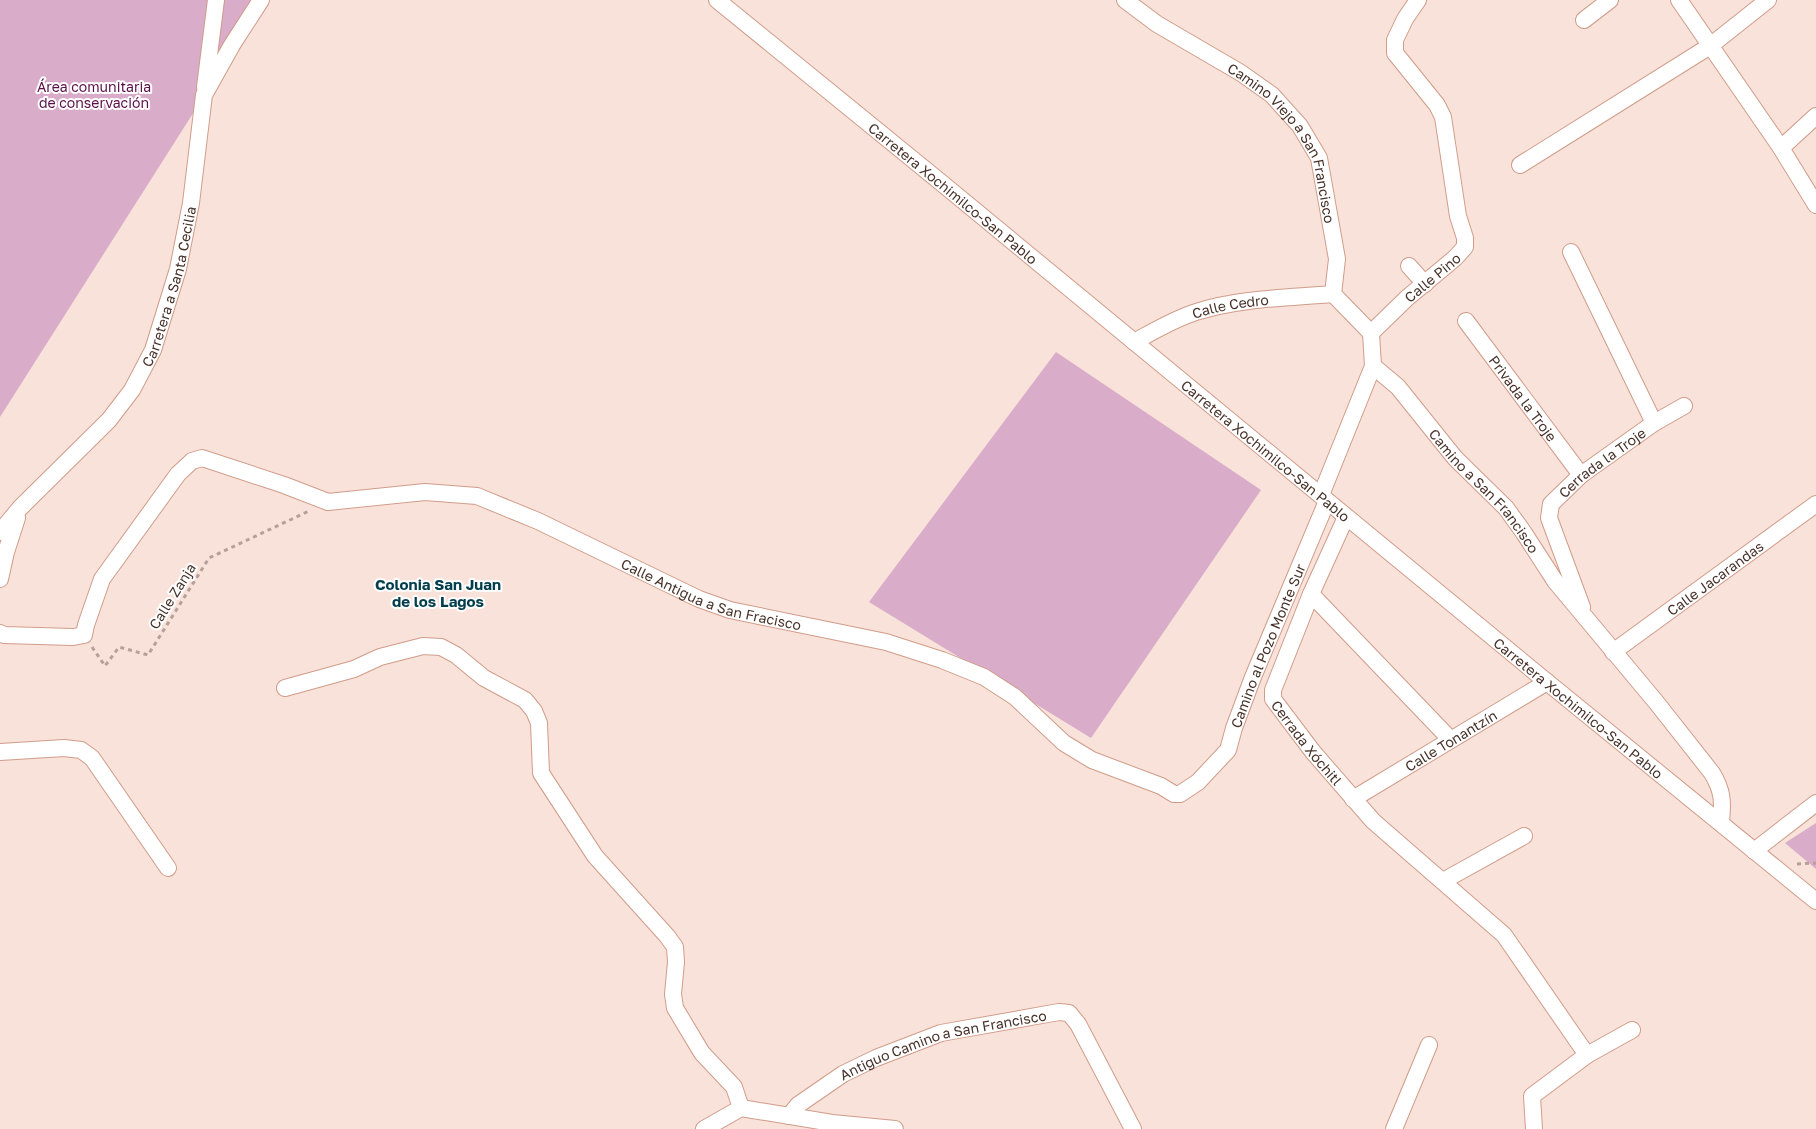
<svg xmlns="http://www.w3.org/2000/svg" width="1816" height="1129" viewBox="0 0 1816 1129" font-family="'Golos Text',sans-serif">
<style>
.green{fill:#d9acc9}
.lines{fill:none;stroke-linecap:round;stroke-linejoin:round}
.minor-casing{stroke:#d09c89;stroke-width:18}
.path{stroke:#b6a098;stroke-width:3;stroke-dasharray:4 4;stroke-linecap:butt}
.minor{stroke:#fff;stroke-width:16}
.labels{text-anchor:middle;dominant-baseline:central;stroke-width:4;stroke-linejoin:round;paint-order:stroke}
.park-label{font-size:14px;fill:#5b0e49;stroke:#fff}
.street-label{font-size:14px;fill:#47322a;stroke:#fff}
.neighbourhood-label{font-size:15px;font-weight:bold;fill:#023e4c;stroke:#fff}
</style>
<rect width="100%" height="100%" fill="#f9e2da"/>
<path class="green" d="M 0,0 L 265,0 L 0,417 Z
M 1056,352 L 1261,490 L 1091,738 L 869,602 Z
M 1816,823 L 1816,869 L 1785,843 Z"/>
<g class="lines">
<defs>
<g id="minor">
<path id="s1" d="M 717,0 L 938,180 L 1547,682 L 1816,901"/>
<path id="s2" d="M 1125,0 L 1157,24 L 1241,73 L 1272,95 L 1300,126 L 1319,158 L 1337,259 L 1333,294 L 1371,333"/>
<path d="M 1679,0 L 1781,148 L 1816,205"/>
<path d="M 1584,20 L 1610,0"/>
<path d="M 205,87 L 216,0"/>
<path d="M 1781,148 L 1816,116"/>
<path d="M 1520,165 L 1710,46 L 1768,0"/>
<path d="M 1571,252 L 1654,423"/>
<path d="M 1409,266 L 1425,284"/>
<path id="s3" d="M 1466,321 L 1581,475"/>
<path id="s4" d="M 1134,342 C 1154,331 1174,319 1196,312 C 1240,298 1287,298 1333,294"/>
<path id="s5" d="M 1373,366 L 1398,387 L 1455,458 L 1506,508 L 1524,533 L 1555,581 L 1656,702 L 1712,773 C 1723,791 1723,802 1721,822"/>
<path id="s6" d="M 1321,495 L 1373,366 L 1371,333 L 1407,298 L 1455,258 L 1465,247 L 1465,238 L 1458,216 L 1443,117 L 1437,105 L 1395,53 L 1395,40 L 1405,19 L 1418,0"/>
<path id="s7" d="M 1346,517 L 1311,594 L 1273,690 L 1273,699 L 1313,752 L 1373,821 L 1504,935 L 1587,1055"/>
<path id="s8" d="M 0,532 L 20,508 L 109,420 L 132,390 L 153,350 L 178,269 L 191,203 L 204,95 L 232,45 L 261,0"/>
<path d="M 0,579 L 6,552 L 17,518"/>
<path d="M 1311,594 L 1450,739"/>
<path id="s9" d="M 1582,607 L 1549,518 L 1551,504 L 1581,475 L 1654,423 L 1684,406"/>
<path id="s10" d="M 0,633 L 4,635 L 73,637 L 84,635 L 86,625 L 102,579 L 178,474 L 192,461 L 202,458 L 284,485 L 328,502 L 425,492 L 477,496 L 538,521 L 699,599 L 730,610 L 886,642 L 942,660 L 984,677 L 1015,697 L 1064,743 L 1092,760 L 1161,786 L 1174,794 L 1180,794 L 1198,782 L 1228,750 L 1234,728 L 1253,677 L 1327,501"/>
<path id="s11" d="M 1613,652 L 1816,504"/>
<path d="M 285,688 L 354,669 L 380,657 L 423,646 L 441,647 L 456,655 L 484,678 L 525,700 L 534,711 L 539,723 L 541,773 L 595,856 L 667,936 L 675,947 L 676,962 L 673,994 L 675,1008 L 702,1053 L 734,1087 L 741,1108"/>
<path d="M 0,752 L 64,748 L 81,750 L 92,758 L 168,868"/>
<path id="s12" d="M 1353,799 L 1547,682"/>
<path d="M 1754,851 L 1816,803"/>
<path d="M 1443,881 L 1524,836"/>
<path id="s13" d="M 789,1116 L 798,1105 L 843,1074 L 876,1058 L 941,1033 L 1059,1012 L 1069,1013 L 1078,1024 L 1133,1129"/>
<path d="M 704,1129 L 741,1108 L 832,1123 L 895,1129"/>
<path d="M 1394,1129 L 1429,1045"/>
<path d="M 1534,1129 L 1532,1096 L 1587,1055 L 1632,1030"/>
</g>
</defs>
<use href="#minor" class="minor-casing"/>
<path class="path" d="M 92,647 L 105,666 L 119,647 L 148,655 L 209,558 L 309,511
M 1797,864 L 1816,863"/>
<use href="#minor" class="minor"/>
</g>
<g class="labels">
<g class="park-label">
<text x="94" y="86">Área comunitaria<tspan x="94" dy="16">de conservación</tspan></text>
</g>
<g class="street-label">
<text stroke="none"><textPath href="#s2" startOffset="222">Camino Viejo a San Francisco</textPath></text>
<text stroke="none"><textPath href="#s1" startOffset="305">Carretera Xochimilco-San Pablo</textPath></text>
<text stroke="none"><textPath href="#s6" startOffset="255">Calle Pino</textPath></text>
<text stroke="none"><textPath href="#s8" startOffset="305">Carretera a Santa Cecilia</textPath></text>
<text stroke="none"><textPath href="#s4" startOffset="104">Calle Cedro</textPath></text>
<text stroke="none"><textPath href="#s3" startOffset="96">Privada la Troje</textPath></text>
<text stroke="none"><textPath href="#s1" startOffset="710">Carretera Xochimilco-San Pablo</textPath></text>
<text stroke="none"><textPath href="#s9" startOffset="175">Cerrada la Troje</textPath></text>
<text stroke="none"><textPath href="#s5" startOffset="168">Camino a San Francisco</textPath></text>
<text stroke="none"><textPath href="#s11" startOffset="126">Calle Jacarandas</textPath></text>
<text stroke="none"><textPath href="#s10" startOffset="841">Calle Antigua a San Fracisco</textPath></text>
<text transform="translate(172 596) rotate(-58)">Calle Zanja</text>
<text stroke="none"><textPath href="#s10" startOffset="1536">Camino al Pozo Monte Sur</textPath></text>
<text stroke="none"><textPath href="#s1" startOffset="1115">Carretera Xochimilco-San Pablo</textPath></text>
<text stroke="none"><textPath href="#s12" startOffset="114">Calle Tonantzín</textPath></text>
<text stroke="none"><textPath href="#s7" startOffset="252">Cerrada Xóchitl</textPath></text>
<text stroke="none"><textPath href="#s13" startOffset="174">Antiguo Camino a San Francisco</textPath></text>
</g>
<g class="neighbourhood-label">
<text x="438" y="584">Colonia San Juan<tspan x="438" dy="17">de los Lagos</tspan></text>
</g>
</g>
</svg>
